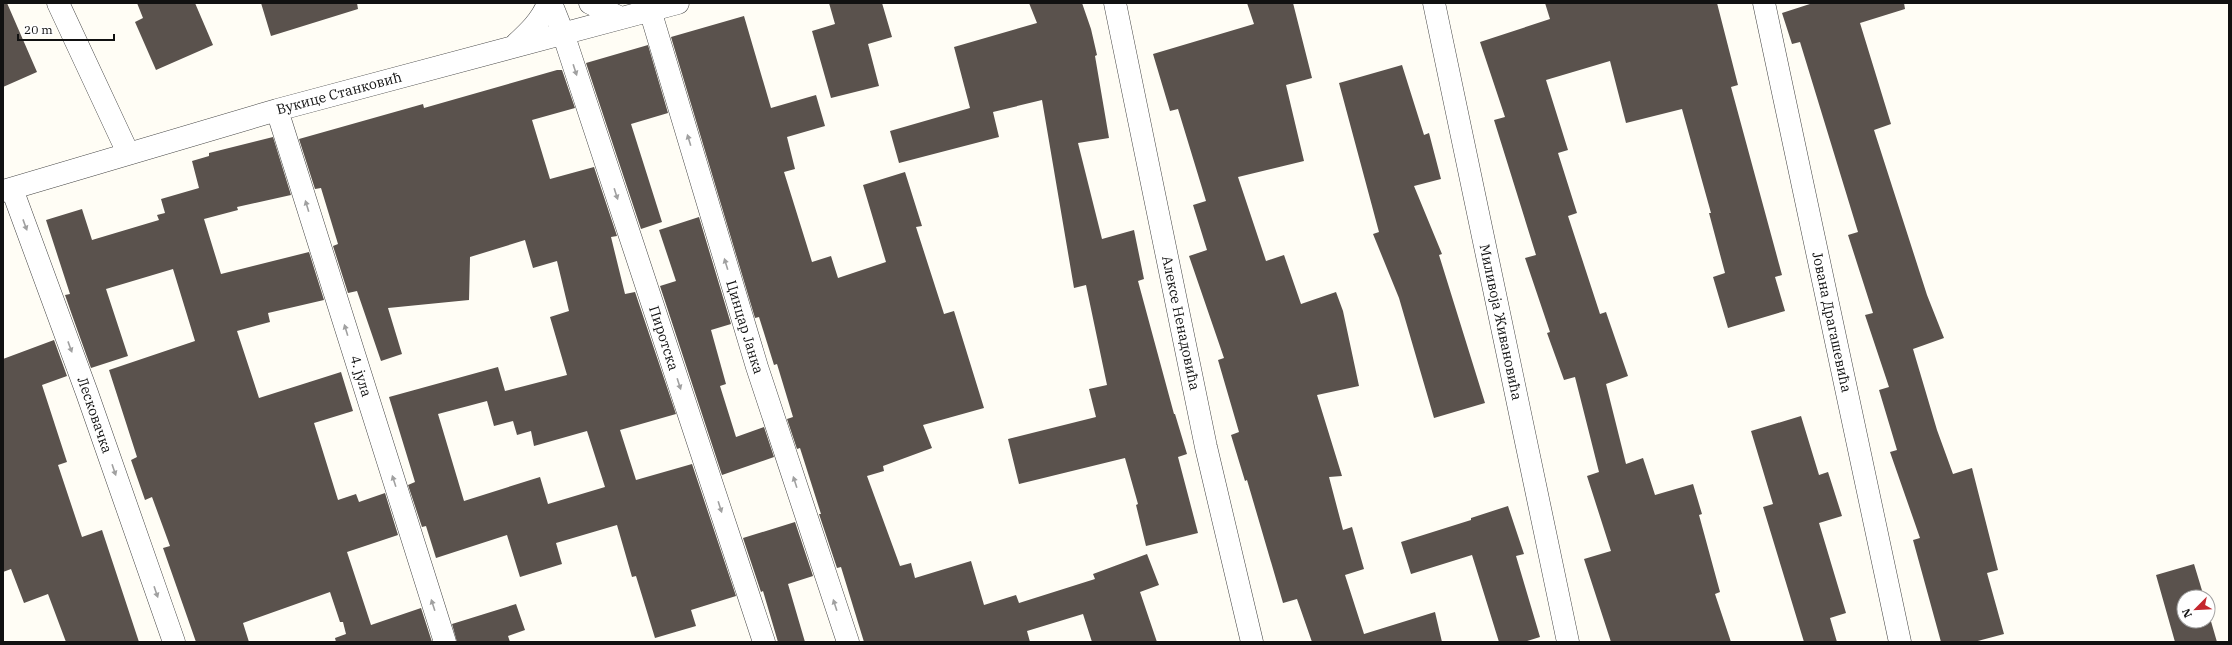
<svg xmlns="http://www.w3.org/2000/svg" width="2232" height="645" viewBox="0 0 2232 645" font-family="'IBM Plex Serif',serif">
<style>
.building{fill:#5a524d;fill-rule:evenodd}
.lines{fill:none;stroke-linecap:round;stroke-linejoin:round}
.minor-casing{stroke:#444;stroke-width:23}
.minor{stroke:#fff;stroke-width:22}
.oneway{fill:#a0a0a0}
.labels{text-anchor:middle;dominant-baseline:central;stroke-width:4;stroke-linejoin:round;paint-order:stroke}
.street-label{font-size:14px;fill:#111;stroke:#fff}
</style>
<rect width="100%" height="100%" fill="#fffdf5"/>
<path class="building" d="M 3,3 L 7,3 L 37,72 L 3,87 Z
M 137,3 L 195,3 L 213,45 L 156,70 L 135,22 L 143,18 Z
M 261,3 L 357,3 L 358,9 L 271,36 Z
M 829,3 L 882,3 L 892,37 L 868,44 L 879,86 L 831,98 L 812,31 L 835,24 Z
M 1029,3 L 1082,3 L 1091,29 L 1097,55 L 1095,56 L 1109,138 L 1078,143 L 1102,239 L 1134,230 L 1144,279 L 1138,281 L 1174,414 L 1175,414 L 1187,454 L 1178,457 L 1198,533 L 1146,546 L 1136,505 L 1138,504 L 1125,458 L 1019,484 L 1008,439 L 1096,417 L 1089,389 L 1107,385 L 1086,285 L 1074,288 L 1042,100 L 993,112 L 999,137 L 899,163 L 890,131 L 970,108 L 954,47 L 1037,23 Z
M 1247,3 L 1293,3 L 1312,78 L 1286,85 L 1304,161 L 1238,177 L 1266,261 L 1284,255 L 1301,304 L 1336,292 L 1343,311 L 1359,386 L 1317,395 L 1342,476 L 1329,477 L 1343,530 L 1352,527 L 1364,569 L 1345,575 L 1364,634 L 1435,612 L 1442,642 L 1312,642 L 1297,599 L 1283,603 L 1247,480 L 1245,481 L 1231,435 L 1239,432 L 1218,360 L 1224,358 L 1189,256 L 1207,250 L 1193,205 L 1206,201 L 1178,109 L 1170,111 L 1153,54 L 1254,24 Z
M 1545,3 L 1717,3 L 1738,85 L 1731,87 L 1782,275 L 1775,277 L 1785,311 L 1728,328 L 1713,277 L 1725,273 L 1709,213 L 1711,213 L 1682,109 L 1626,123 L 1610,61 L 1546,80 L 1568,150 L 1558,153 L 1577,213 L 1568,216 L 1600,314 L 1606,312 L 1628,376 L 1606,384 L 1626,464 L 1643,458 L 1655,495 L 1693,484 L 1702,514 L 1699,515 L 1720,592 L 1715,594 L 1731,642 L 1611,642 L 1584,559 L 1611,551 L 1587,476 L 1599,472 L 1575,377 L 1564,380 L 1547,333 L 1550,332 L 1525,258 L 1536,255 L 1494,120 L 1505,117 L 1480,42 L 1550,19 Z
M 1813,3 L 1904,3 L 1905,9 L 1860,23 L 1891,124 L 1874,130 L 1927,295 L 1944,338 L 1913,349 L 1937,430 L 1953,474 L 1972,468 L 1998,570 L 1987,573 L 2004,634 L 1974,642 L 1941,642 L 1913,540 L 1920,538 L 1890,452 L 1897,450 L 1879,390 L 1889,387 L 1865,315 L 1873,313 L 1848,235 L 1858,232 L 1800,42 L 1792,44 L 1782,13 Z
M 744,16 L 771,108 L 816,95 L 825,126 L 787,137 L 795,169 L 784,172 L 812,262 L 831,256 L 838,278 L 886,262 L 863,185 L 905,172 L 922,226 L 916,227 L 944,314 L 954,311 L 984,408 L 923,425 L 932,448 L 883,466 L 884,471 L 867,476 L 900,566 L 911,563 L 915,578 L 971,561 L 984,605 L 1016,595 L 1019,603 L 1095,579 L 1093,574 L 1147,554 L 1159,585 L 1140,592 L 1157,642 L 1092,642 L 1083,614 L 1027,631 L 1030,642 L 864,642 L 841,567 L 837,568 L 819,514 L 821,514 L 800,448 L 797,449 L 787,419 L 793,417 L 777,364 L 774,365 L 759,317 L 755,318 L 671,37 Z
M 648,45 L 668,113 L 631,124 L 662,222 L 641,229 L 586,63 Z
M 1402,65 L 1424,135 L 1429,133 L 1441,179 L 1414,186 L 1442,254 L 1439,255 L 1485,403 L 1434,418 L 1399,298 L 1373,234 L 1379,232 L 1339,83 Z
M 557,70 L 562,70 L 575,108 L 532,120 L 550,179 L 594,167 L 617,236 L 611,237 L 625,294 L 635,292 L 676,414 L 620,430 L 636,480 L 692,464 L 736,596 L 691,610 L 696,626 L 655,638 L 636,576 L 632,577 L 617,525 L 556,543 L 562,564 L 520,577 L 507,535 L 436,558 L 426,526 L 422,527 L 408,485 L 415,482 L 389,397 L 498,367 L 505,391 L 567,375 L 550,317 L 569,311 L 557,261 L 533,268 L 525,240 L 470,257 L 469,300 L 388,308 L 402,354 L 381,361 L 357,291 L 348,293 L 333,246 L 338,244 L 321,188 L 315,189 L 299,139 L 423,104 L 424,108 ZM 487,401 L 494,426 L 513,421 L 517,435 L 531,431 L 534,446 L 587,431 L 605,487 L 548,504 L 540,477 L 464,501 L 438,414 Z
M 273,137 L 291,195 L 237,207 L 238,210 L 204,219 L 221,274 L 309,252 L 324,300 L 268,313 L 270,322 L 237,331 L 259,398 L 341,372 L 353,411 L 314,423 L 338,500 L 356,494 L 359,502 L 385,493 L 398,535 L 347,552 L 371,625 L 421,608 L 432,642 L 336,642 L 335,638 L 346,634 L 343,622 L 340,622 L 330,592 L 243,623 L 249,642 L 196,642 L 163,548 L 170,546 L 152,497 L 145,500 L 131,460 L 137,457 L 109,370 L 195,341 L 173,269 L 106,289 L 128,356 L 91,368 L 72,315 L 65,295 L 70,294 L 46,220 L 82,209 L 92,240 L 159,220 L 157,215 L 165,213 L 161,199 L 199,188 L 192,161 L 209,156 L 209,153 Z
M 699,217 L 731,324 L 711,330 L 726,384 L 720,386 L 736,437 L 764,427 L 774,457 L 722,475 L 660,286 L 676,281 L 659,230 Z
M 54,340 L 67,376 L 42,385 L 67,462 L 58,465 L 82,537 L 102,530 L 139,642 L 66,642 L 48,594 L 24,603 L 11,569 L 3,572 L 3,359 Z
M 1801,416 L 1819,475 L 1828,472 L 1842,516 L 1819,523 L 1846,613 L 1830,618 L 1837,642 L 1804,642 L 1763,507 L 1773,504 L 1751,431 Z
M 1508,506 L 1524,554 L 1516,556 L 1540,637 L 1524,642 L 1499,642 L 1472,555 L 1411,574 L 1401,542 L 1471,520 L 1471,518 Z
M 795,522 L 813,576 L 788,584 L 805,642 L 778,642 L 763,591 L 761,592 L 743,538 Z
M 2194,564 L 2204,597 L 2184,597 L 2184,621 L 2208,621 L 2208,611 L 2217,642 L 2175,642 L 2156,575 Z
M 516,604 L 525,630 L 508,636 L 510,642 L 457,642 L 452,624 Z"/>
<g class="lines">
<defs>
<path id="minor" d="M 58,3 L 128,153
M 551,3 L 563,33 L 764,642
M 590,3 L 621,18
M 1115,3 L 1206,447 L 1252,642
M 1434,3 L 1568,642
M 1764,3 L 1900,642
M 650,10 L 757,367 L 848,642
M 515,45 C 528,33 542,20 548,3
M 277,110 L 445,642
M 12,189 L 87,393 L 174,642
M 3,191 L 277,110 L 678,3"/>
</defs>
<use href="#minor" class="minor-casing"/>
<use href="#minor" class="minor"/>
</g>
<defs><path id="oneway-solid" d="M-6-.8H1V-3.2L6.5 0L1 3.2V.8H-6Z"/></defs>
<g class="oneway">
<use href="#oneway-solid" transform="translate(575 70) rotate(72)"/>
<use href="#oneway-solid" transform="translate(689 140) rotate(-107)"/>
<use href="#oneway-solid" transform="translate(616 194) rotate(72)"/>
<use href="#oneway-solid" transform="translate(307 206) rotate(-107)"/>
<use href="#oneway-solid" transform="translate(25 225) rotate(70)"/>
<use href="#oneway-solid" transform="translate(726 264) rotate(-107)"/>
<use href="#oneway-solid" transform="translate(346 330) rotate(-107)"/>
<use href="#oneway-solid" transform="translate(70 347) rotate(70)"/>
<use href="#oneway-solid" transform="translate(679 384) rotate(72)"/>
<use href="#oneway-solid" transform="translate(114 470) rotate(71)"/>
<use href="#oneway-solid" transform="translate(394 481) rotate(-108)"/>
<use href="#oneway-solid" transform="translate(795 482) rotate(-108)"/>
<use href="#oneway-solid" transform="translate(720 507) rotate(72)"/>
<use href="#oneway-solid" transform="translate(156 592) rotate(71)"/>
<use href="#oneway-solid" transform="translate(433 605) rotate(-108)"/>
<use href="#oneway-solid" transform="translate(835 605) rotate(-108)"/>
</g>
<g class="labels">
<g class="street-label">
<text transform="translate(339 93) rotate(-15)">Вукице Станковић</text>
<text transform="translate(1501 322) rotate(78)">Миливоја Живановића</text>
<text transform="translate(1832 322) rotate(78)">Јована Драгашевића</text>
<text transform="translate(1181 323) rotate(78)">Алексе Ненадовића</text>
<text transform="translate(745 327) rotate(73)">Цинцар Јанка</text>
<text transform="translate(664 338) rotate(72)">Пиротска</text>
<text transform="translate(361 376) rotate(73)">4. јула</text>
<text transform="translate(95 415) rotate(71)">Лесковачка</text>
</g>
</g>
<rect width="2232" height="645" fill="none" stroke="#111111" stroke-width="8"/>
<g transform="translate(2196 609) rotate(246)"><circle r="19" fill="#ffffff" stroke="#a0a0a0"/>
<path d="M0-3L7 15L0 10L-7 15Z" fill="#c4262e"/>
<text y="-6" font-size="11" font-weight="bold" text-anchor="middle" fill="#111111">N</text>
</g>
<path d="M18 34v6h96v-6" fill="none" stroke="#111111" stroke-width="2"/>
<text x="24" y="34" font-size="12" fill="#111111" stroke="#ffffff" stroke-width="3" paint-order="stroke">20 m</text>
</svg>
